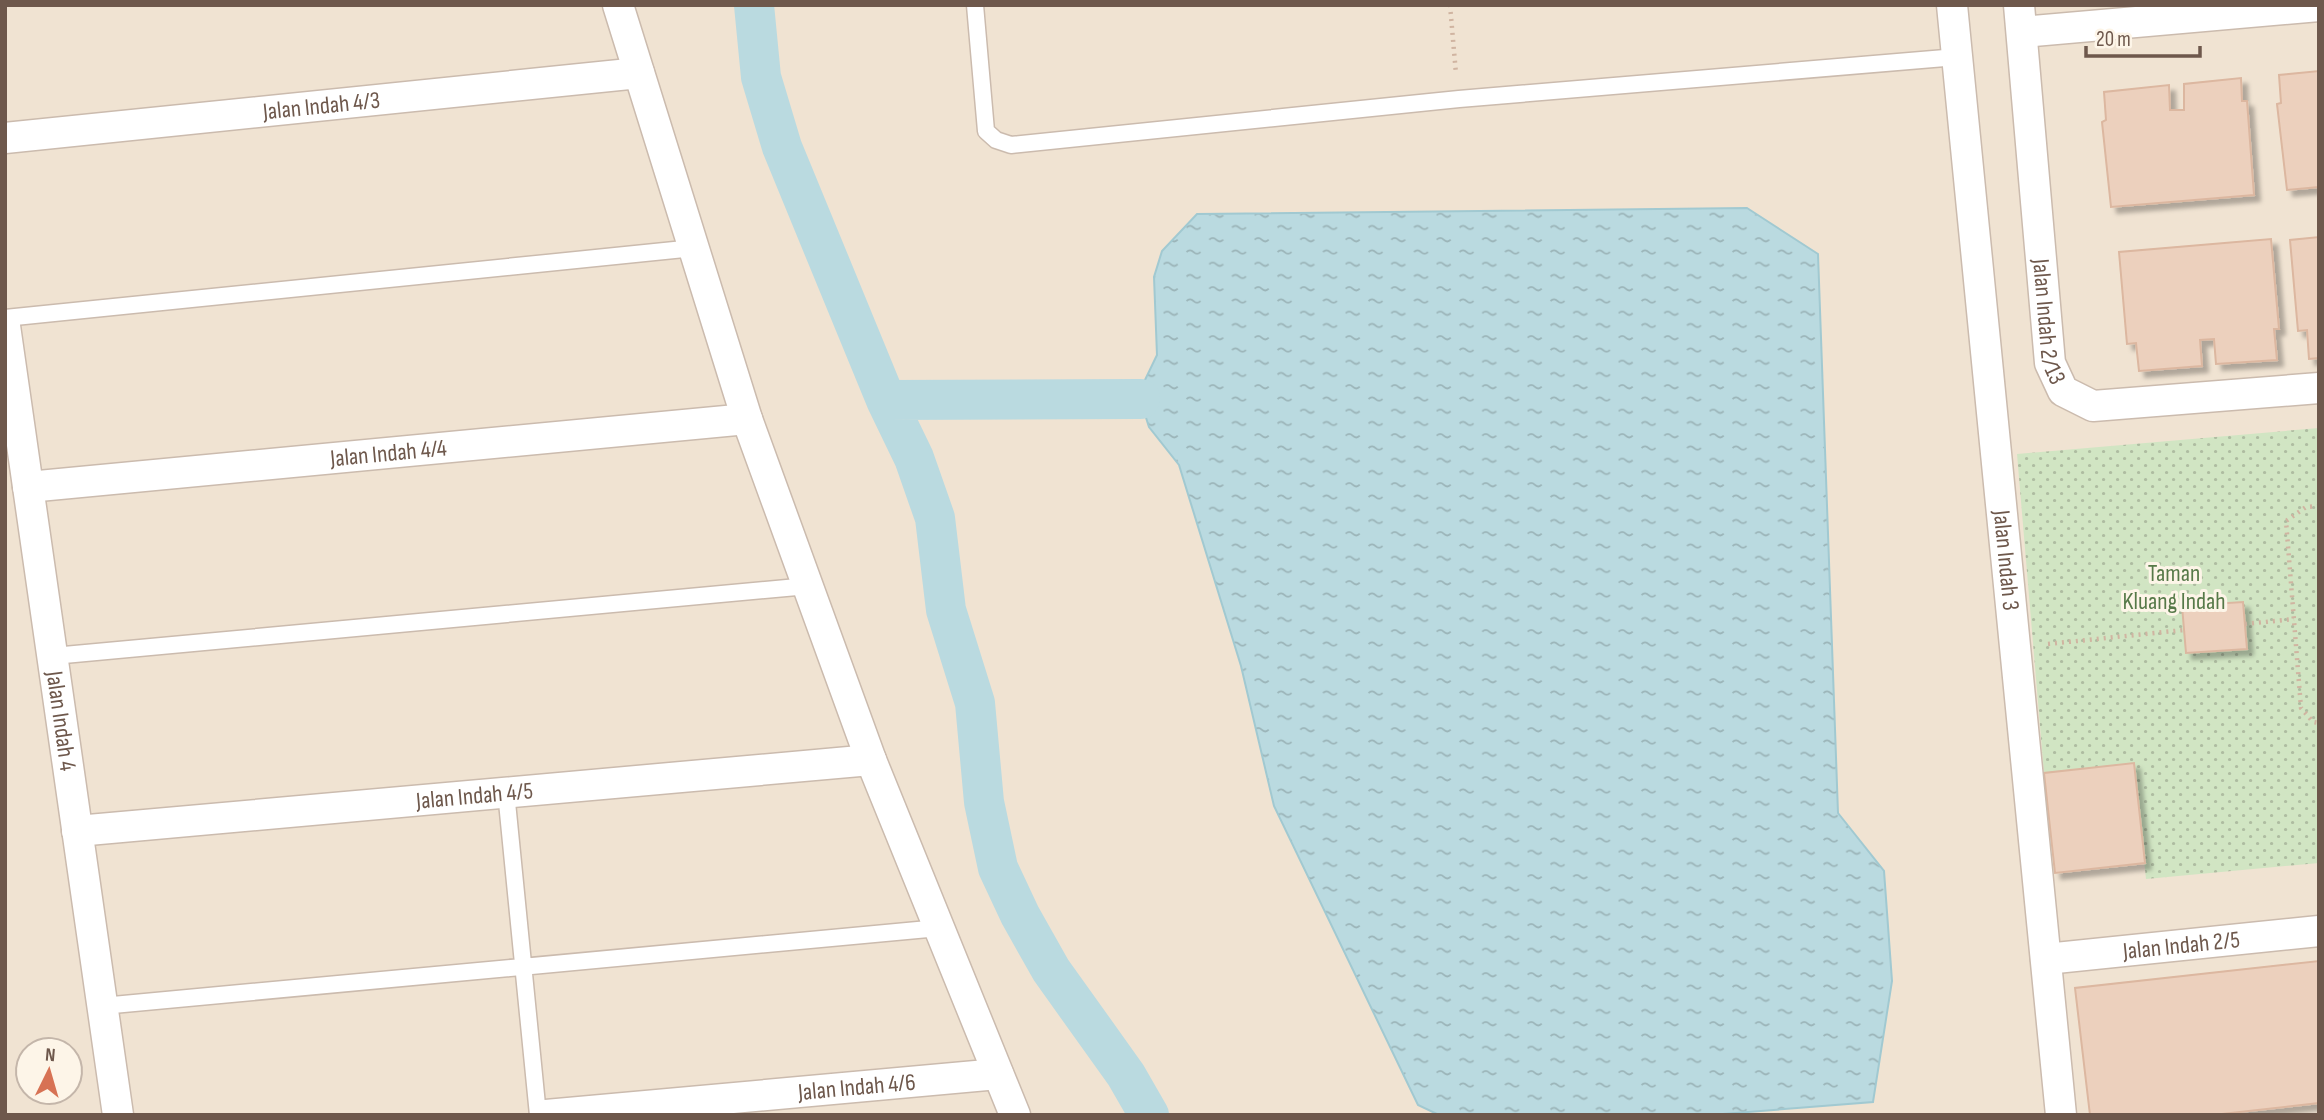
<svg xmlns="http://www.w3.org/2000/svg" width="2324" height="1120" viewBox="0 0 2324 1120" font-family="'Sofia Sans Condensed',sans-serif">
<style>
.residential{fill:#f0e3d2;fill-rule:evenodd}
.park{fill:url(#park-dots)}
.water{fill:url(#water-ripples);stroke:#a1c9d1;stroke-width:2}
.lines{fill:none;stroke-linecap:round;stroke-linejoin:round}
.canal{stroke:#badae0;stroke-width:40}
.building{fill:#ecd0bd;stroke:#dcb7a0;stroke-width:2;filter:url(#shadow)}
.service-casing{stroke:#cbbbae;stroke-width:19}
.minor-casing{stroke:#cbbbae;stroke-width:33}
.path{stroke:#d0b4a1;stroke-width:4.5;stroke-dasharray:2 5;stroke-linecap:butt}
.service{stroke:#fff;stroke-width:16}
.minor{stroke:#fff;stroke-width:30}
.labels{text-anchor:middle;dominant-baseline:central;stroke-width:6;stroke-linejoin:round;paint-order:stroke}
.street-label{font-size:24px;fill:#6e584c;stroke:#fdf5e8}
.park-label{font-size:24px;fill:#567948;stroke:#fdf5e8}
</style>
<defs>
<pattern id="park-dots" width="8" height="8" patternUnits="userSpaceOnUse" patternTransform="scale(1.75)"><rect width="8" height="8" fill="#d1e5c3"/><path d="M2 2h.1M6 6h.1" fill="none" stroke="#aebca1" stroke-width="1.8" stroke-linecap="round"/></pattern>
<pattern id="water-ripples" width="26" height="14" patternUnits="userSpaceOnUse" patternTransform="scale(1.75)"><rect width="26" height="14" fill="#badae0"/><path d="M2 4q2-2 4 0t4 0M15 11q2-2 4 0t4 0" fill="none" stroke="#9bb4b8"/></pattern>
<filter id="shadow"><feDropShadow dx="6" dy="6" stdDeviation="2" flood-color="#0004"/></filter>
</defs>
<rect width="100%" height="100%" fill="#f9f1e3"/>
<path class="residential" d="M 5,5 L 2319,5 L 2319,1115 L 5,1115 ZM 28,1050 L 70,1050 L 70,1092 L 28,1092 Z"/>
<path class="park" d="M 2319,428 L 2319,863 L 2146,879 L 2134,763 L 2044,773 L 2017,454 Z"/>
<path class="water" d="M 1747,208 L 1818,254 L 1838,813 L 1884,871 L 1892,981 L 1873,1102 L 1710,1115 L 1439,1115 L 1418,1105 L 1274,806 L 1241,666 L 1179,465 L 1149,427 L 1140,399 L 1143,384 L 1157,355 L 1154,277 L 1162,251 L 1197,214 Z"/>
<g class="lines">
<path class="canal" d="M 754,5 L 761,77 L 782,147 L 886,400 L 914,458 L 935,518 L 946,610 L 975,703 L 984,802 L 998,868 L 1020,915 L 1051,970 L 1126,1075 L 1149,1115
M 886,400 L 1140,399"/>
</g>
<path class="building" d="M 2319,71 L 2319,187 L 2287,190 L 2277,104 L 2281,103 L 2279,75 Z
M 2241,78 L 2242,101 L 2247,101 L 2254,195 L 2111,207 L 2102,122 L 2106,120 L 2104,92 L 2169,85 L 2170,110 L 2184,110 L 2184,84 Z
M 2319,237 L 2319,358 L 2309,359 L 2307,330 L 2298,331 L 2290,240 Z
M 2271,239 L 2279,329 L 2274,329 L 2277,360 L 2216,364 L 2214,339 L 2200,340 L 2202,366 L 2139,371 L 2136,343 L 2127,344 L 2119,252 Z
M 2243,602 L 2247,649 L 2186,653 L 2182,606 Z
M 2134,763 L 2145,863 L 2055,873 L 2044,773 Z
M 2319,961 L 2319,1103 L 2213,1115 L 2090,1115 L 2075,988 Z"/>
<g class="lines">
<defs>
<path id="service" d="M 975,5 L 986,131 L 996,140 L 1011,145 L 1459,99 L 1957,57
M 5,318 L 694,248
M 53,656 L 808,586
M 506,792 L 538,1115
M 102,1006 L 939,928"/>
<g id="minor">
<path d="M 618,5 L 747,419 L 871,760 L 1015,1115"/>
<path id="s1" d="M 1952,5 L 2061,1115"/>
<path id="s2" d="M 2019,5 L 2050,363 L 2063,391 L 2093,406 L 2319,388"/>
<path d="M 2022,32 L 2319,6"/>
<path id="s3" d="M 5,138 L 639,73"/>
<path id="s4" d="M 5,326 L 118,1115"/>
<path id="s5" d="M 28,487 L 747,419"/>
<path id="s6" d="M 77,831 L 871,760"/>
<path id="s7" d="M 2046,959 L 2319,931"/>
<path id="s8" d="M 546,1115 L 998,1074"/>
</g>
</defs>
<use href="#service" class="service-casing"/>
<use href="#minor" class="minor-casing"/>
<path class="path" d="M 1450,5 L 1456,74
M 2319,506 L 2306,507 L 2286,521 L 2301,708 L 2313,722 L 2319,723
M 2245,624 L 2294,619
M 2048,644 L 2184,630"/>
<use href="#service" class="service"/>
<use href="#minor" class="minor"/>
</g>
<g class="labels">
<g class="street-label">
<text stroke="none"><textPath href="#s3" startOffset="318">Jalan Indah 4/3</textPath></text>
<text stroke="none"><textPath href="#s2" startOffset="318">Jalan Indah 2/13</textPath></text>
<text stroke="none"><textPath href="#s5" startOffset="362">Jalan Indah 4/4</textPath></text>
<text stroke="none"><textPath href="#s1" startOffset="558">Jalan Indah 3</textPath></text>
<text stroke="none"><textPath href="#s4" startOffset="399">Jalan Indah 4</textPath></text>
<text stroke="none"><textPath href="#s6" startOffset="399">Jalan Indah 4/5</textPath></text>
<text stroke="none"><textPath href="#s7" startOffset="136">Jalan Indah 2/5</textPath></text>
<text stroke="none"><textPath href="#s8" startOffset="312">Jalan Indah 4/6</textPath></text>
</g>
<g class="park-label">
<text x="2174" y="573">Taman<tspan x="2174" dy="28">Kluang Indah</tspan></text>
</g>
</g>
<rect width="2324" height="1120" fill="none" stroke="#6e584c" stroke-width="14"/>
<g transform="translate(49 1071) rotate(5)"><circle r="33" fill="#fdf5e8" stroke="#c4b6aa" stroke-width="2"/>
<path d="M0-5L12 26L0 18L-12 26Z" fill="#d77254"/>
<text y="-10" font-size="19" font-weight="bold" text-anchor="middle" fill="#6e584c">N</text>
</g>
<path d="M2086 46v10h114v-10" fill="none" stroke="#6e584c" stroke-width="3.5"/>
<text x="2096" y="46" font-size="21" fill="#6e584c" stroke="#fdf5e8" stroke-width="5" paint-order="stroke">20 m</text>
</svg>
